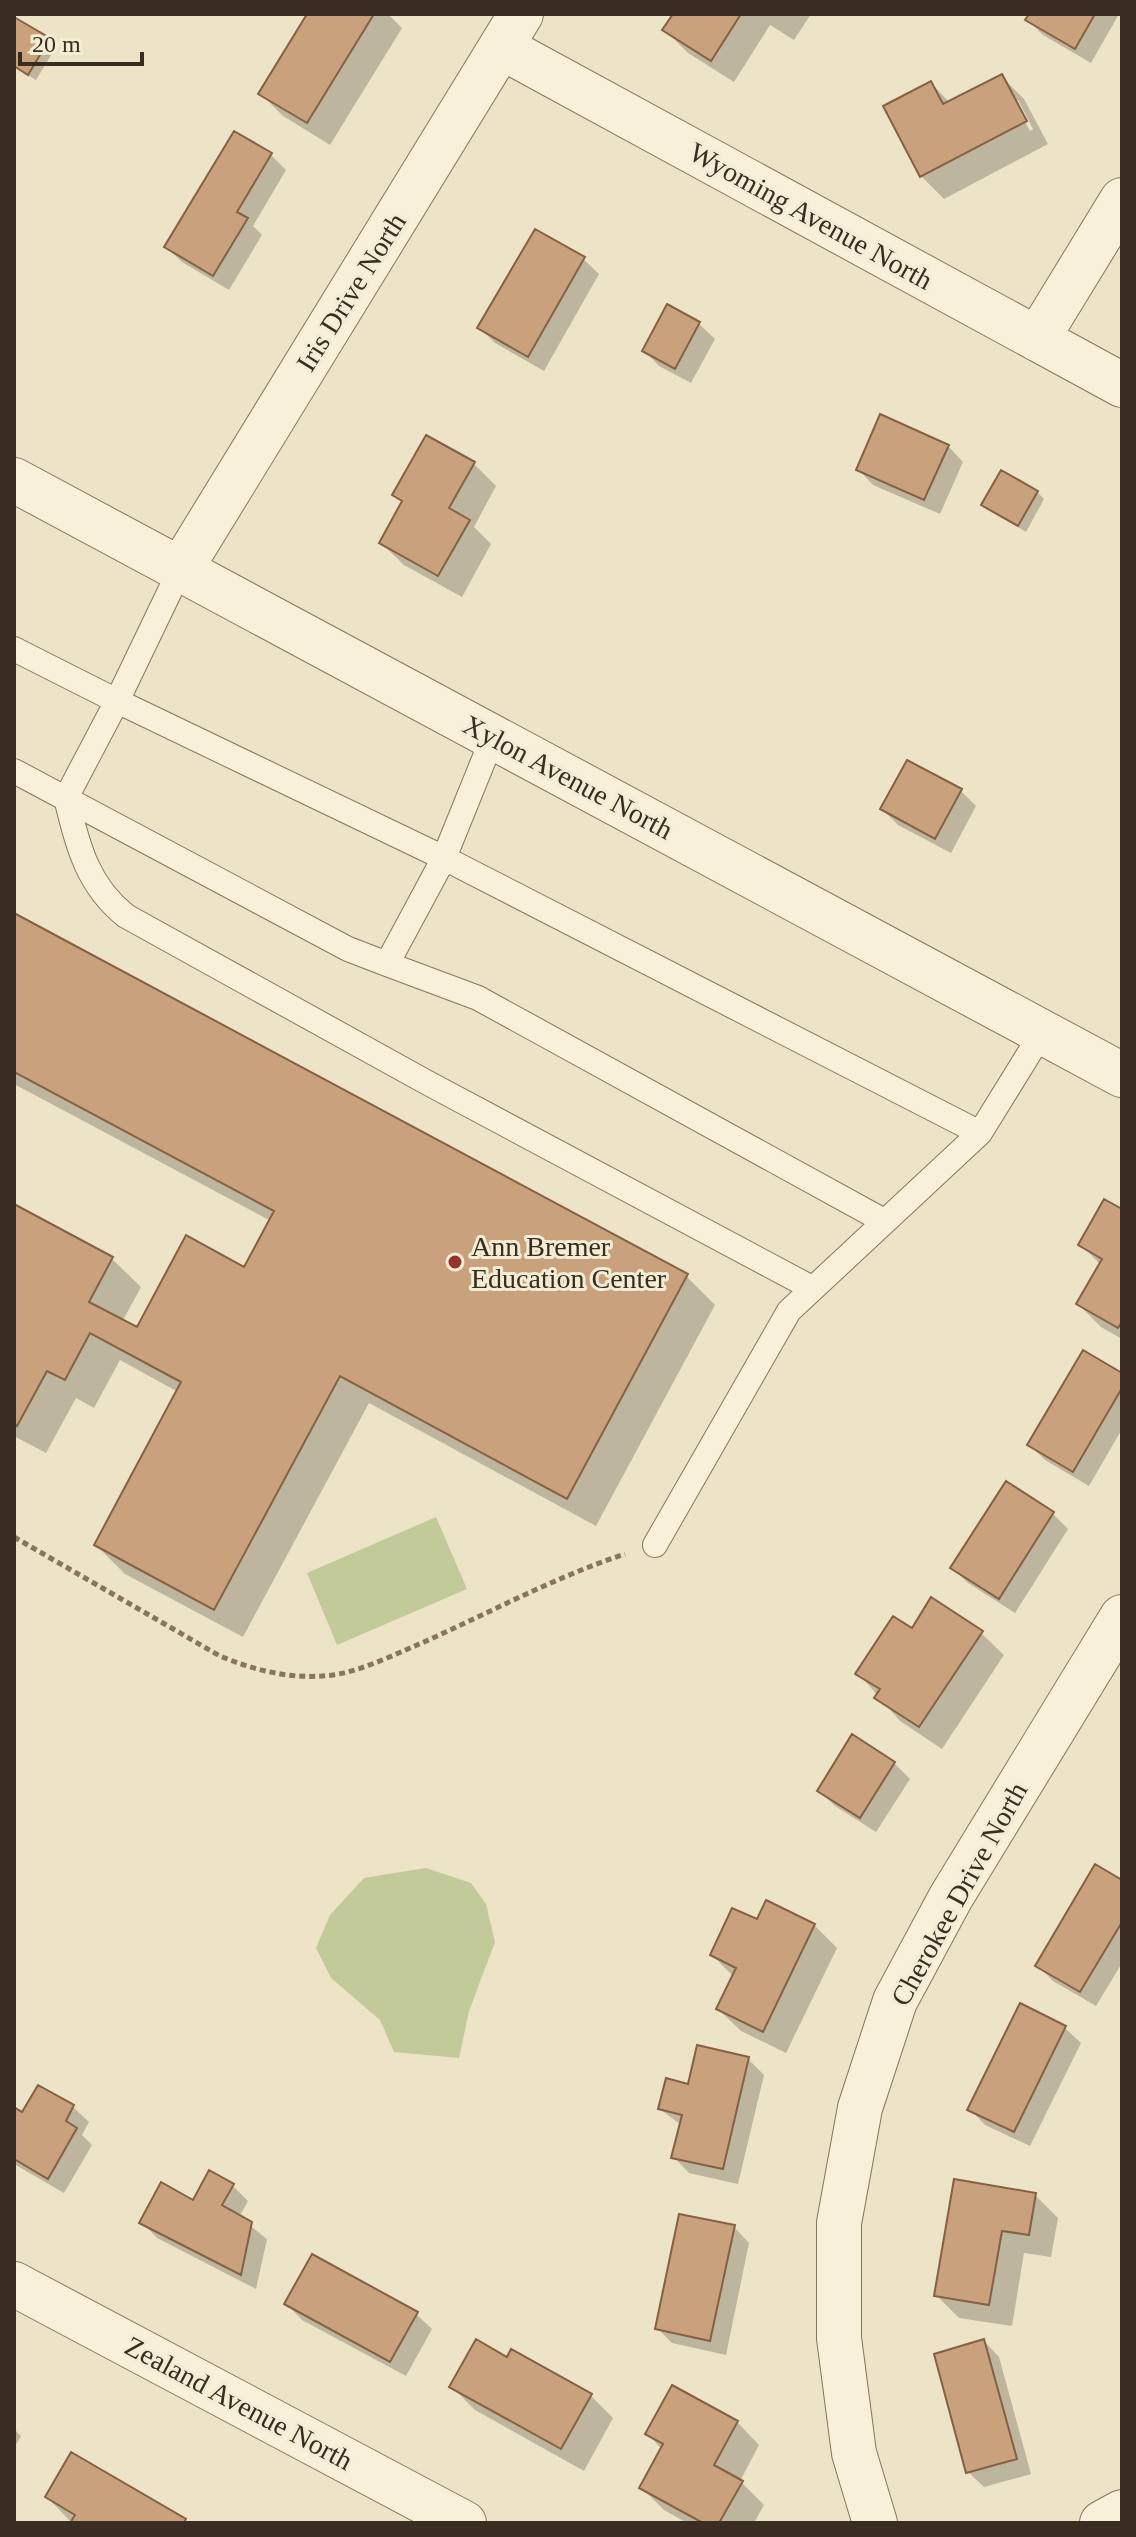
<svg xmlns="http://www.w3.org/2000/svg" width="1136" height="2537" viewBox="0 0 1136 2537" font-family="'Times New Roman',serif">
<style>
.green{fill:#c2ca9a}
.shadow{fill:#0003;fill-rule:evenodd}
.building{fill:#c9a17d;stroke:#856143;stroke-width:2}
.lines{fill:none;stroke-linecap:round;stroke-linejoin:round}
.service-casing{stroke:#87765c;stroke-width:26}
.minor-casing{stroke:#87765c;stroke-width:46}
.path{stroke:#87765c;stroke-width:5;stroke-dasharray:6 4;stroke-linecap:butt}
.service{stroke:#f8f0d9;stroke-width:24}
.minor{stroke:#f8f0d9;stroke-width:44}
.poi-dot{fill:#94342f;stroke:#f4edd5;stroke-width:3}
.labels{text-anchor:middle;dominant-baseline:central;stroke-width:6;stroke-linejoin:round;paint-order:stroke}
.street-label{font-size:28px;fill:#382d20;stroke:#f4edd5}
.poi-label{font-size:28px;fill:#382d20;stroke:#f4edd5;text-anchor:start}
</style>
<rect width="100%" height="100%" fill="#ede3c6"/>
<path class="green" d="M 436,1517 L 467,1589 L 337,1645 L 307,1573 Z
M 426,1868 L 471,1883 L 486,1904 L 495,1942 L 469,2011 L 459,2058 L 394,2052 L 380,2020 L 331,1978 L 316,1948 L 330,1915 L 364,1878 Z"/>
<path class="shadow" d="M 309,14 L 388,14 L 402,28 L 330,145 L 283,116 L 260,93 Z
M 675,14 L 811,14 L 794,40 L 770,25 L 734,82 L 688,53 L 665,30 Z
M 1031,14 L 1119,14 L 1091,63 L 1043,35 L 1028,20 Z
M 14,19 L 56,47 L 36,80 L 14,67 Z
M 1001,76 L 1024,99 L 1048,144 L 944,199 L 921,176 L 931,83 L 950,103 ZM 1013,100 L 1018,100 L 1033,129 L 1030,131 Z
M 235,133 L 271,155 L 286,170 L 253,226 L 262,235 L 229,290 L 182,262 L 166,247 Z
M 583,259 L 599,274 L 544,371 L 495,343 L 480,328 Z
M 667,307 L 699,324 L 715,339 L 691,383 L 659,366 L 644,350 Z
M 948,446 L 963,462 L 940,514 L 873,485 L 858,469 Z
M 474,464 L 496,486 L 474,527 L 491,544 L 462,597 L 404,565 L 381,543 L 403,503 L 395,494 Z
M 1037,492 L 1044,499 L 1026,532 L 983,505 Z
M 961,791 L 976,806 L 951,853 L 898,825 L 882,809 Z
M 14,915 L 686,1276 L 715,1305 L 596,1526 L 369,1403 L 243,1637 L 125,1574 L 96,1545 L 178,1392 L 120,1360 L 94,1408 L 76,1398 L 46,1453 L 14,1436 L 14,1206 L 112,1259 L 141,1287 L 122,1322 L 137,1330 L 245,1269 L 271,1221 L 14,1084 Z
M 1122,1212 L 1122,1339 L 1101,1327 L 1078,1304 L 1101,1265 L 1080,1244 Z
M 1122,1375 L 1122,1429 L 1089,1486 L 1045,1460 L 1030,1445 Z
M 1053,1514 L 1068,1529 L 1015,1613 L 968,1583 L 953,1568 Z
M 912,1630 L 981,1633 L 1004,1655 L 942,1749 L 900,1721 L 858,1673 Z
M 894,1763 L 910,1779 L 876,1832 L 835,1806 L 819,1790 Z
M 1122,1883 L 1122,1963 L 1096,2006 L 1053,1981 L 1038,1966 Z
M 758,1922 L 814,1925 L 837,1948 L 786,2053 L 741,2031 L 718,2009 L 734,1977 L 712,1955 Z
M 1065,2028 L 1081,2043 L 1030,2146 L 985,2125 L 970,2109 Z
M 748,2059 L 764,2075 L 738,2184 L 689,2173 L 674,2157 L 681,2125 L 660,2109 L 689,2086 Z
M 39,2087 L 73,2107 L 89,2122 L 82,2135 L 92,2145 L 64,2193 L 14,2164 L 14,2109 L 23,2115 Z
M 232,2185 L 248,2201 L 239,2217 L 267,2239 L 256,2289 L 157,2238 L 142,2222 Z
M 1035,2195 L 1058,2218 L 1051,2257 L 1024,2253 L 1012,2326 L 959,2318 L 936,2295 Z
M 734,2227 L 749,2243 L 726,2355 L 672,2343 L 657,2328 Z
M 287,2304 L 416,2314 L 432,2329 L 406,2376 L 302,2320 Z
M 984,2341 L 999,2357 L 1031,2474 L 984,2487 L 968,2472 Z
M 507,2359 L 591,2396 L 613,2418 L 584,2471 L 475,2410 L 452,2387 Z
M 737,2422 L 759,2445 L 740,2481 L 764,2505 L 754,2523 L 687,2523 L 664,2510 L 641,2487 L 662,2449 L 647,2434 Z
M 14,2429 L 21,2436 L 14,2448 Z
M 47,2497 L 185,2521 L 187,2523 L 72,2523 Z"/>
<path class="building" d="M 307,14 L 374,14 L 307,123 L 258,94 Z
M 673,14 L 741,14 L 711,61 L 662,30 Z
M 1029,14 L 1095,14 L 1075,49 L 1025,20 Z
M 14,17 L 50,38 L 28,75 L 14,66 Z
M 1002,74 L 1027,121 L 920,177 L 883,106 L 931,81 L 943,104 Z
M 234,131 L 272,153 L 237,212 L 248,218 L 213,276 L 164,247 Z
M 535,229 L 585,257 L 528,357 L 477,328 Z
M 667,304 L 700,322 L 675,369 L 642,351 Z
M 880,414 L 949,445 L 924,500 L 856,470 Z
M 426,435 L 475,462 L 449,508 L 470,520 L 438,576 L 379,543 L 402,501 L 392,495 Z
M 1001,470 L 1038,491 L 1018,526 L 981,505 Z
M 907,760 L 962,789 L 935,839 L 880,809 Z
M 14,913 L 688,1274 L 567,1499 L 340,1376 L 214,1610 L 94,1545 L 181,1382 L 90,1333 L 65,1380 L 47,1371 L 17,1426 L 14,1424 L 14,1204 L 113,1257 L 89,1302 L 137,1327 L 186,1235 L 244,1267 L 274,1211 L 14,1072 Z
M 1104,1199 L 1122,1209 L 1122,1322 L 1118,1328 L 1076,1304 L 1102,1259 L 1078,1245 Z
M 1083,1350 L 1122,1373 L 1122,1388 L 1073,1472 L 1027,1445 Z
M 1006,1481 L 1054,1512 L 999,1599 L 950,1568 Z
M 931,1597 L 983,1631 L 919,1727 L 874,1698 L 880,1689 L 855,1674 L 893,1616 L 912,1628 Z
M 852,1734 L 895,1762 L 860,1818 L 817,1791 Z
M 1095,1864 L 1122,1880 L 1122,1922 L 1080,1992 L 1035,1966 Z
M 766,1900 L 815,1924 L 763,2032 L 716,2009 L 736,1968 L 710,1955 L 732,1908 L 757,1919 Z
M 1020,2003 L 1066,2026 L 1014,2132 L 967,2110 Z
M 697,2045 L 749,2057 L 723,2169 L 671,2158 L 682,2115 L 658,2109 L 666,2078 L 688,2084 Z
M 38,2085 L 74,2105 L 66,2121 L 77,2128 L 48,2179 L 14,2159 L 14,2107 L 22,2112 Z
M 209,2170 L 234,2184 L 222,2205 L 252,2222 L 241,2275 L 139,2223 L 161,2182 L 193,2200 Z
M 954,2179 L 1036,2193 L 1029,2235 L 1002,2231 L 989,2305 L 934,2296 Z
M 679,2214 L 735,2225 L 710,2341 L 655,2329 Z
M 312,2254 L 418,2312 L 390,2362 L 284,2304 Z
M 476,2339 L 507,2357 L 511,2349 L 592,2394 L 561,2449 L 449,2387 Z
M 984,2339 L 1017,2459 L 966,2473 L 934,2354 Z
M 672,2385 L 738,2421 L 714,2465 L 743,2481 L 719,2523 L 703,2523 L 639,2488 L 663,2444 L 645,2434 Z
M 71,2452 L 186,2519 L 184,2523 L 70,2523 L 75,2515 L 45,2497 Z"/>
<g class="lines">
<defs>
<path id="service" d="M 14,649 L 117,701 L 66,798 C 78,846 87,885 126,916 L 426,1082 L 810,1287
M 493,737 L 444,858 L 980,1133 L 1043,1031
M 14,771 L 348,949 L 387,964 L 444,858 L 117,701 L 180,570
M 387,964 L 478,998 L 884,1221
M 655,1545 L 789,1311 L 980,1133"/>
<path id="minor" d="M 501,47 L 1122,385
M 1037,339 L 1122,200
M 14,480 L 1122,1075
M 180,570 L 521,14
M 14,2284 L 464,2523
M 875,2523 L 854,2453 L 839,2338 L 839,2223 L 860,2108 L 895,2001 L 951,1897 L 1122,1617
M 1102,2523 L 1122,2512"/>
</defs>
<use href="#service" class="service-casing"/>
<use href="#minor" class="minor-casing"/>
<path class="path" d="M 14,1537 L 220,1656 C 256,1671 293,1680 333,1675 C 365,1670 395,1654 424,1642 C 491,1612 555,1577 625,1554"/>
<use href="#service" class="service"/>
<use href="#minor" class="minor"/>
</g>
<circle class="poi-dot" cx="455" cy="1262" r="8"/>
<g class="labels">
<g class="street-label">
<text transform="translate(811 216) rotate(29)">Wyoming Avenue North</text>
<text transform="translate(351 292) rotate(-58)">Iris Drive North</text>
<text transform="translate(568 777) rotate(28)">Xylon Avenue North</text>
<text transform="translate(959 1894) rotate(-61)">Cherokee Drive North</text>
<text transform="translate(239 2403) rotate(28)">Zealand Avenue North</text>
</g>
<g class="poi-label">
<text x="471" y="1246">Ann Bremer<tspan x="471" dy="32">Education Center</tspan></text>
</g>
</g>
<rect width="1136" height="2537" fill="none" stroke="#382d20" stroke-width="32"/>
<path d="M20 52v12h122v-12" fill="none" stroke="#382d20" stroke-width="4"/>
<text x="32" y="52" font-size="24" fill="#382d20" stroke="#f4edd5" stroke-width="6" paint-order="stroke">20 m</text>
</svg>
